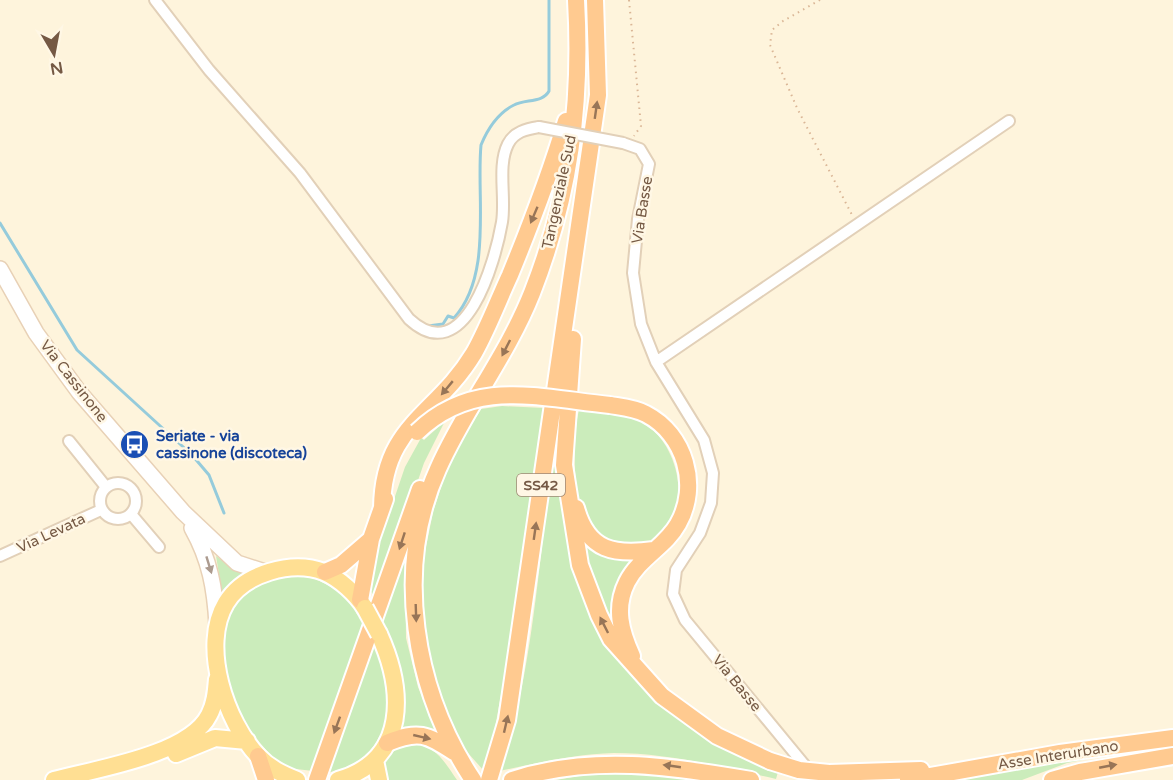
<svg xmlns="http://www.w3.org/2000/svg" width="1173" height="780" viewBox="0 0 1173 780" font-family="'Varela Round',sans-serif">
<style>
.green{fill:#cbecbb}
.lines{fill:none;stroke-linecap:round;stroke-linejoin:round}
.stream{stroke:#95cbdb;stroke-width:3}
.minor-casing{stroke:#e2d0b8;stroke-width:14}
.secondary-casing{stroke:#e8d1b6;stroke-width:18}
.primary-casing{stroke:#fff;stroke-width:20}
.trunk-casing{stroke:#fff;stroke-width:20}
.path{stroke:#dab696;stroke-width:2;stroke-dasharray:1.5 4.5;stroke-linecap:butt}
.minor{stroke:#fff;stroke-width:10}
.secondary{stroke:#fff;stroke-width:15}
.primary{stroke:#ffdf93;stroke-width:16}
.trunk{stroke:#ffca90;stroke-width:16}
.minor-bridge-casing{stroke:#e2d0b8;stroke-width:14;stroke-linecap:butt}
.primary-bridge-casing{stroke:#fff;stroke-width:20;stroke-linecap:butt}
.trunk-bridge-casing{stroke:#fff;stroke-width:20;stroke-linecap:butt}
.minor-bridge{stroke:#fff;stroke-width:10}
.primary-bridge{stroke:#ffdf93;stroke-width:16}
.trunk-bridge{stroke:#ffca90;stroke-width:16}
.oneway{fill:#987557}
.oneway2{fill:#ac9b8f}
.labels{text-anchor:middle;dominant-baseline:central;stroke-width:5;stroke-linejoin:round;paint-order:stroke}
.shield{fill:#fff7e5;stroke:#9e8874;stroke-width:1.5}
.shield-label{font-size:14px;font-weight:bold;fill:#755944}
.street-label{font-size:15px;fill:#755944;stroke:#fff7e5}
.transit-label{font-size:15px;font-weight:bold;fill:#164399;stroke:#fff7e5;text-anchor:start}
</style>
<rect width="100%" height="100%" fill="#fef4dc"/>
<path class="green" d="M 502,406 L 544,408 L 514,623 L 491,750 L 484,771 L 460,744 L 438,691 L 424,643 L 422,597 L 422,567 L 433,512 L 450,460 L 481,409 Z
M 579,410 C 603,412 628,412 649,427 C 680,449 693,515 657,540 C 646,548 626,551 614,544 C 607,541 595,537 590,531 C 572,511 572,435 579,410 Z
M 445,421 L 424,463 L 376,602 L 369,587 L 368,576 L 405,467 L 421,438 L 424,440 Z
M 552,461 L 560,463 L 559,489 L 570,549 L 652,697 L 687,726 L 735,754 L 778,772 L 776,779 C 723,767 668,753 614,753 C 575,754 537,763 500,771 C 532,678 539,560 552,461 Z
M 582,535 L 638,559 L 612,628 L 593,590 Z
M 405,548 L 406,638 L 418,687 L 437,735 L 400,731 C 405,690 401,653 380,616 Z
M 216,556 L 235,569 L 249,574 L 223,599 Z
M 294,574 C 321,578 337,589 357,607 L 355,609 L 366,624 L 313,771 L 296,769 L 294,772 C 253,753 209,670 223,626 C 233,593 264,581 294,574 Z
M 375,640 C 380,658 389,679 391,699 C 391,704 389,711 387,717 C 379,749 358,768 326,773 Z
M 412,742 C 436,746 444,761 457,780 L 382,780 L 384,760 L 401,745 Z
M 1108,755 L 1067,763 L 1022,780 L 944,780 Z
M 641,771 L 725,780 L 556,780 L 601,772 Z"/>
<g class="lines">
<path class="stream" d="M 0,223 L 77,350 L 192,455 L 209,475 L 224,513
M 428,326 L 443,324 L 448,316 L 454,318 C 493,275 476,197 481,145 C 488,128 498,113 514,105 C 525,99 543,103 549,91 L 549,0"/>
<defs>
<path id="minor" d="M 155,0 L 209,70 L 300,173 L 409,319 C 465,371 495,262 502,222 C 506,197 497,166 508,144 C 514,132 526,129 539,127
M 623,143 L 640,149 L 649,164 L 638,219 L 633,273 L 641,324 L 656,362 L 704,440 L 713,473 L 711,503 L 700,533 L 676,570 L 673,594 L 685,620 L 811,773
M 656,362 L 1009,121
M 69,441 L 106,487
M100 501a18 18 0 1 1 36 0a18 18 0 1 1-36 0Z
M 131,514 L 159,547
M 0,556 L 101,510"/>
<path id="secondary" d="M 0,269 L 36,333 L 79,392 L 183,512 L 237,563 L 265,572
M 192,528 C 210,560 215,589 217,625"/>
<path id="primary" d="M 176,754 L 215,738 L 247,741
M 375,760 L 379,780
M 54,780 C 95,769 189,755 209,715 C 215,704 216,691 217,679
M 297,780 C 282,774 269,768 258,756 C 226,722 200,646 226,603 C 244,573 292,560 324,572 C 340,579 356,594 365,608
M 338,780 C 409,760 404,689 379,634"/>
<path id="trunk" d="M 573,339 L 564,465 L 580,565 L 599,615 L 611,639 L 662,696 L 717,736 L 770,761
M 610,405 C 622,407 635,408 646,414 C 685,434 700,486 678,524 C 666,546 639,558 627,582 C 614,608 621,632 632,656
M 382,508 C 383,424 436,416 474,353 C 488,328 498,301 510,275 C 531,224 550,174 566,121
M 576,508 C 588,552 615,555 654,550
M 325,572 L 341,565 L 370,540
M 360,600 L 371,539 L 385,499
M 387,743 C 419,730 426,734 454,752
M 258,756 L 266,780
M 829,773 L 921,770
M 317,780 L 420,489
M 473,780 C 414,691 393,569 438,469 C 465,408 507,356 532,293 C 570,196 582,104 576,0
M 489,780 L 507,720 L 598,95 L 595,0
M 512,780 C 592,754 671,766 751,780
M 908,780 L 1060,753 L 1173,738
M 1052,780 L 1080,772 L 1173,756"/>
</defs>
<use href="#minor" class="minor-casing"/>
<use href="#secondary" class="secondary-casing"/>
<use href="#primary" class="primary-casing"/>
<use href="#trunk" class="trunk-casing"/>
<path class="path" d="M 629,0 L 641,126 L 634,136
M 820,0 L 783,21 L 772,30 L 770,45 L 797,108 L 852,215"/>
<use href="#minor" class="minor"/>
<use href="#secondary" class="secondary"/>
<use href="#primary" class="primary"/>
<use href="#trunk" class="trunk"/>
<defs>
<path id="minor-bridge" d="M 539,127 L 623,143"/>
<path id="primary-bridge" d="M 365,608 L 379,634"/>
<path id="trunk-bridge" d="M 417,432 C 474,377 539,398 610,405
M 770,761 L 799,770 L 829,773"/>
</defs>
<use href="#minor-bridge" class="minor-bridge-casing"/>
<use href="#primary-bridge" class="primary-bridge-casing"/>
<use href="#trunk-bridge" class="trunk-bridge-casing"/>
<use href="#minor-bridge" class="minor-bridge"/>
<use href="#primary-bridge" class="primary-bridge"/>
<use href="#trunk-bridge" class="trunk-bridge"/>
</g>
<defs><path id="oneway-solid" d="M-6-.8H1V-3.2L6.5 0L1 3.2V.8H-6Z" transform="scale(1.5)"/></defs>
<g class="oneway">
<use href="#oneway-solid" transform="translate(596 110) rotate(-82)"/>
<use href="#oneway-solid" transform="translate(534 215) rotate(113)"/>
<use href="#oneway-solid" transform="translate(506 348) rotate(117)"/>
<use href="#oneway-solid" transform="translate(447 388) rotate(130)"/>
<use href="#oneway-solid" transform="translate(535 531) rotate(-82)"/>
<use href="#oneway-solid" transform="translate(402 541) rotate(108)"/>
<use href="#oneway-solid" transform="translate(416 613) rotate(88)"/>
<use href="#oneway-solid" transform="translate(604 625) rotate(-117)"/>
<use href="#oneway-solid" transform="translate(506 724) rotate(-77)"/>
<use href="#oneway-solid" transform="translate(337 725) rotate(110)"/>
<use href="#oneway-solid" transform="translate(422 737) rotate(13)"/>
<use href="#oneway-solid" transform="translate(672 766) rotate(-172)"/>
<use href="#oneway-solid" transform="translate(1108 766) rotate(-11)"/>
</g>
<use class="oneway2" href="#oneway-solid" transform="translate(209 565) rotate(73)"/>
<defs>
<symbol id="bus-disc" viewBox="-11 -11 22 22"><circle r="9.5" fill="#1a4fb4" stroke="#fff7e5"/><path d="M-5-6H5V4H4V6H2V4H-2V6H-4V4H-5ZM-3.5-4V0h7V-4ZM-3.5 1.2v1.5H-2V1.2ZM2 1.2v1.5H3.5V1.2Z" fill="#fff"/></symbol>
</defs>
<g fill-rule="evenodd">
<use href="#bus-disc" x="118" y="428" width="33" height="33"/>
</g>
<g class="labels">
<rect class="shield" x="517" y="474" width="48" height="22" rx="4.5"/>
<g class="shield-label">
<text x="541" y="485">SS42</text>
</g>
<g class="street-label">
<text transform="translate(559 192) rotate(-78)">Tangenziale Sud</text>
<text transform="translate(642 210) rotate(-81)">Via Basse</text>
<text transform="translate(74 381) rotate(52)">Via Cassinone</text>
<text transform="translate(51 533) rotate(-25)">Via Levata</text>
<text transform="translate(737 683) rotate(51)">Via Basse</text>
<text transform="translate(1058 755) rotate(-9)">Asse Interurbano</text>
</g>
<g class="transit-label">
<text x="156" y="436">Seriate - via<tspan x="156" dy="17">cassinone (discoteca)</tspan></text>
</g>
</g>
<g transform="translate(54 54) rotate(170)" stroke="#fff7e5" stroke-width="4.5" paint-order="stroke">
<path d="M0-4.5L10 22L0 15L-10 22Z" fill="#755944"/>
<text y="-9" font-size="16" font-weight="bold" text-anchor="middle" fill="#755944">N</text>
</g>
</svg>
